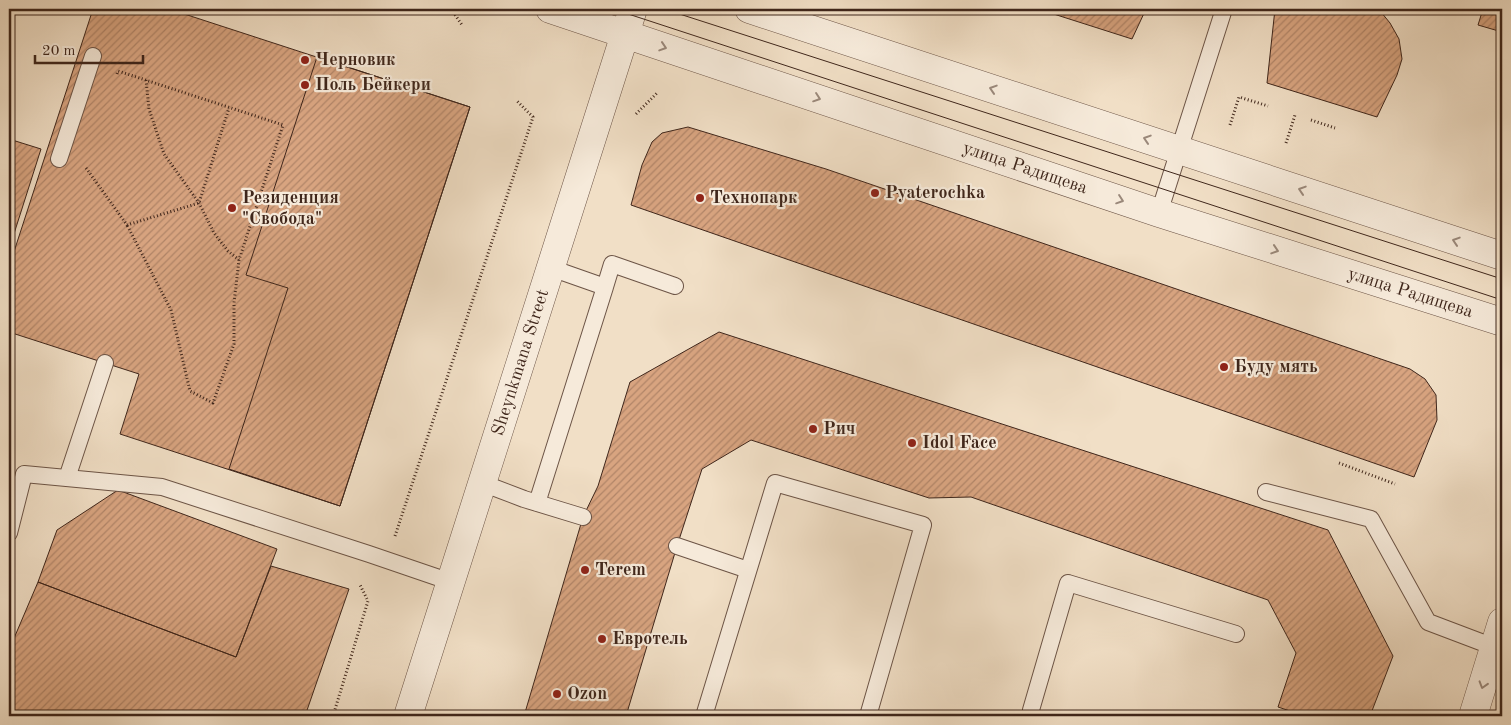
<svg xmlns="http://www.w3.org/2000/svg" width="1511" height="725" viewBox="0 0 1511 725" font-family="'Old Standard TT',serif">
<style>
.building{fill:url(#building-hatch);stroke:#3f261b}
.lines{fill:none;stroke-linecap:round;stroke-linejoin:round}
.service-casing{stroke:#6c5446;stroke-width:18}
.tertiary-casing{stroke:#6c5446;stroke-width:29}
.path{stroke:#3f261b;stroke-width:3;stroke-dasharray:1 2.5;stroke-linecap:butt}
.service{stroke:#f6eada;stroke-width:16}
.tertiary{stroke:#f6eada;stroke-width:28}
.tram{stroke:#3f261b;stroke-width:1}
.oneway{stroke:#9a887a}
.poi-dot{fill:#8f2418;stroke:#f6eada;stroke-width:2}
.labels{text-anchor:middle;dominant-baseline:central;stroke-width:4.5;stroke-linejoin:round;paint-order:stroke}
.poi-label{font-size:18px;font-weight:bold;fill:#3f261b;stroke:#f6eada;text-anchor:start}
.street-label{font-size:18px;fill:#3f261b;stroke:#f6eada}
</style>
<defs>
<pattern id="building-hatch" width="6" height="6" patternUnits="userSpaceOnUse" patternTransform="scale(1.25)"><rect width="6" height="6" fill="#d8a480"/><path d="M-1 1l2-2M0 6l6-6M5 7l2-2" fill="none" stroke="#b18568"/></pattern>
</defs>
<rect width="100%" height="100%" fill="#f1dfc6"/>
<filter id="stains"><feTurbulence type="fractalNoise" baseFrequency=".004" numOctaves="4"/><feColorMatrix values="0 0 0 0 .2 0 0 0 0 .09 0 0 0 0 .02 0 0 0 .5 -.17"/></filter>
<radialGradient id="worn" r=".72"><stop offset=".6" stop-color="#630" stop-opacity="0"/><stop offset="1" stop-color="#630" stop-opacity=".3"/></radialGradient>
<path class="building" d="M 93,9 L 169,9 L 470,107 L 340,506 L 120,434 L 139,374 L 9,332 L 9,267 Z
M 1038,9 L 1146,9 L 1132,39 Z
M 1275,9 L 1377,9 L 1381,12 L 1390,23 L 1399,39 L 1402,59 L 1397,75 L 1377,117 L 1267,83 Z
M 1483,9 L 1502,9 L 1502,32 L 1478,25 Z
M 317,57 L 470,107 L 340,506 L 229,469 L 288,288 L 246,275 Z
M 688,127 L 826,169 L 1410,369 L 1425,379 L 1436,395 L 1437,420 L 1414,477 L 631,205 L 642,165 L 652,142 L 662,133 Z
M 9,139 L 41,149 L 12,240 L 9,238 Z
M 719,332 L 1328,530 L 1393,656 L 1370,716 L 1305,716 L 1278,707 L 1296,653 L 1268,600 L 971,497 L 929,498 L 751,440 L 702,469 L 677,546 L 626,716 L 524,716 L 583,517 L 598,486 L 630,382 Z
M 118,490 L 277,549 L 236,657 L 38,582 L 57,530 Z
M 271,566 L 349,589 L 305,716 L 9,716 L 9,650 L 38,582 L 236,657 Z"/>
<g class="lines">
<defs>
<path id="service" d="M 59,159 L 93,56
M 1159,213 L 1224,9
M 551,268 L 605,287 L 612,264 L 675,286
M 67,478 L 105,363
M 482,483 L 524,499 L 583,517
M 1266,492 L 1371,519 L 1428,622 L 1494,647
M 537,503 L 605,287
M 9,533 L 24,474 L 162,487 L 369,554 L 451,582
M 677,546 L 748,570
M 704,716 L 775,483 L 923,525 L 868,716
M 1032,716 L 1031,710 L 1068,583 L 1236,634"/>
<g id="tertiary">
<path id="s1" d="M 550,9 L 1159,213 L 1502,322"/>
<path d="M 749,9 L 1502,256"/>
<path id="s2" d="M 408,716 L 633,9"/>
<path d="M 1473,716 L 1502,622"/>
</g>
</defs>
<use href="#service" class="service-casing"/>
<use href="#tertiary" class="tertiary-casing"/>
<path class="path" d="M 451,9 L 462,25
M 117,74 L 118,71 L 283,125 L 239,260 L 234,303 L 234,344 L 213,403 L 190,391 L 171,310 L 127,225
M 146,80 L 149,109 L 164,154 L 199,203 L 214,233 L 228,251 L 239,260
M 636,114 L 658,92
M 1311,120 L 1335,128
M 1230,125 L 1239,97 L 1268,106
M 1286,143 L 1295,115
M 86,168 L 127,225 L 199,203 L 229,108
M 1339,463 L 1395,484
M 395,536 L 533,117 L 517,101
M 333,716 L 368,601 L 360,585"/>
<use href="#service" class="service"/>
<use href="#tertiary" class="tertiary"/>
<path class="tram" d="M 613,9 L 1502,300
M 664,9 L 1502,279"/>
</g>
<defs><path id="oneway-chevron" d="M-2-3.5L2.5 0L-2 3.5" fill="none" stroke-width="1.6" stroke-linecap="round" stroke-linejoin="round" transform="scale(1.25)"/></defs>
<g class="oneway">
<use href="#oneway-chevron" transform="translate(663 47) rotate(18)"/>
<use href="#oneway-chevron" transform="translate(993 89) rotate(-162)"/>
<use href="#oneway-chevron" transform="translate(817 98) rotate(19)"/>
<use href="#oneway-chevron" transform="translate(1147 139) rotate(-162)"/>
<use href="#oneway-chevron" transform="translate(1302 190) rotate(-162)"/>
<use href="#oneway-chevron" transform="translate(1120 200) rotate(19)"/>
<use href="#oneway-chevron" transform="translate(1456 241) rotate(-162)"/>
<use href="#oneway-chevron" transform="translate(1275 250) rotate(18)"/>
<use href="#oneway-chevron" transform="translate(1483 685) rotate(107)"/>
</g>
<g class="poi-dot">
<circle cx="305" cy="60" r="5"/>
<circle cx="305" cy="85" r="5"/>
<circle cx="875" cy="193" r="5"/>
<circle cx="700" cy="198" r="5"/>
<circle cx="232" cy="208" r="5"/>
<circle cx="1224" cy="367" r="5"/>
<circle cx="813" cy="429" r="5"/>
<circle cx="912" cy="443" r="5"/>
<circle cx="585" cy="570" r="5"/>
<circle cx="602" cy="639" r="5"/>
<circle cx="557" cy="694" r="5"/>
</g>
<g class="labels">
<g class="poi-label">
<text x="315" y="60">Черновик</text>
<text x="315" y="85">Поль Бейкери</text>
<text x="885" y="193">Pyaterochka</text>
<text x="242" y="198">Резиденция<tspan x="242" dy="21">"Свобода"</tspan></text>
<text x="710" y="198">Технопарк</text>
<text x="1234" y="367">Буду мять</text>
<text x="823" y="429">Рич</text>
<text x="922" y="443">Idol Face</text>
<text x="595" y="570">Terem</text>
<text x="612" y="639">Евротель</text>
<text x="567" y="694">Ozon</text>
</g>
<g class="street-label">
<text stroke="none"><textPath href="#s1" startOffset="501">улица Радищева</textPath></text>
<text stroke="none"><textPath href="#s1" startOffset="906">улица Радищева</textPath></text>
<text stroke="none"><textPath href="#s2" startOffset="371">Sheynkmana Street</textPath></text>
</g>
</g>
<rect width="1511" height="725" fill="none" stroke="#f1dfc6" stroke-width="30"/>
<rect x="10" y="10" width="1491" height="705" fill="none" stroke="#3f261b" stroke-width="2.5"/>
<rect x="15" y="15" width="1481" height="695" fill="none" stroke="#3f261b"/>
<path d="M35 55v8h108v-8" fill="none" stroke="#3f261b" stroke-width="2.5"/>
<text x="42" y="55" font-size="15" fill="#3f261b" stroke="#f6eada" stroke-width="4" paint-order="stroke">20 m</text>
<rect width="100%" height="100%" filter="url(#stains)"/>
<rect width="100%" height="100%" fill="url(#worn)"/>
</svg>
